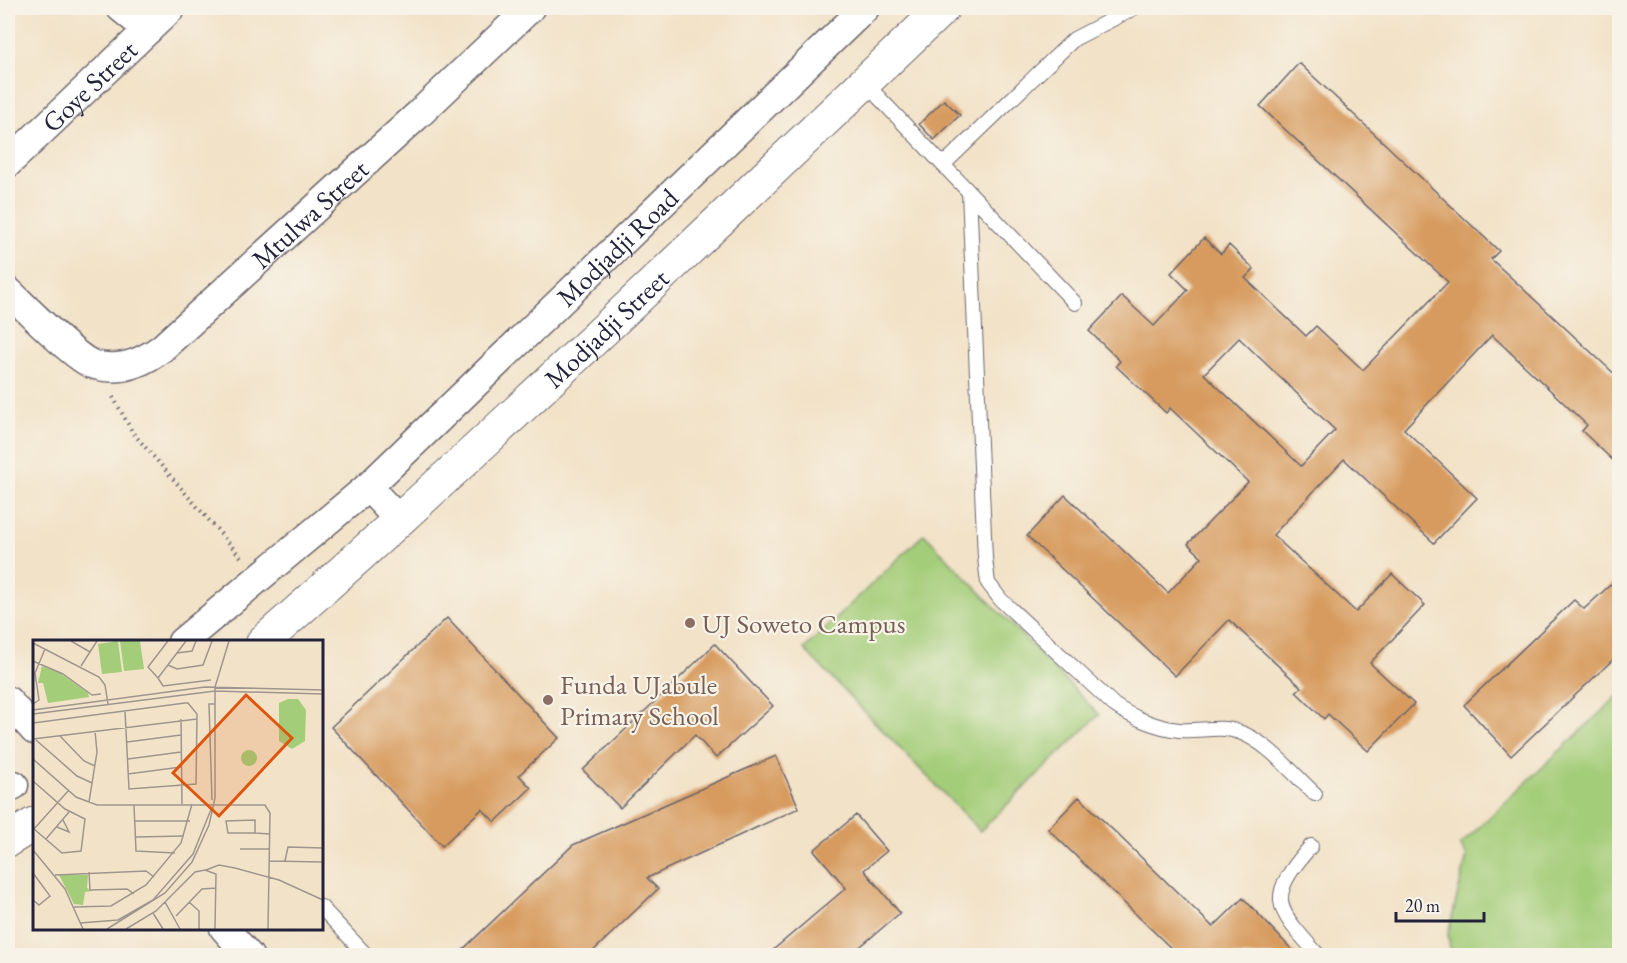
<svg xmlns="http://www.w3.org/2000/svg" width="1627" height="963" viewBox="0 0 1627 963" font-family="'EB Garamond',serif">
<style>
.green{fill:#a4cd79;stroke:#63785a;stroke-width:1.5}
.building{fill:#d79b5f;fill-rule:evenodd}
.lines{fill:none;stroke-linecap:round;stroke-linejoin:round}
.service-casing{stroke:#6b656c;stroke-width:16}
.minor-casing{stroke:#6b656c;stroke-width:31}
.tertiary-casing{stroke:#6b656c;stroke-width:35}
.path{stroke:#6b656c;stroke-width:4;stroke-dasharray:1.5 4.5;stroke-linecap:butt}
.service{stroke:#fff;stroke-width:14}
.minor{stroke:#fff;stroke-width:28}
.tertiary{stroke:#fff;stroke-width:33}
.education-dot{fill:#8d6e63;stroke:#f7f3e8;stroke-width:2}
.labels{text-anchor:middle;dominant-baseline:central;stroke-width:4.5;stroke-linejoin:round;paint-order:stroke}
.street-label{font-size:27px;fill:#22223b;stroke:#f7f3e8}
.education-label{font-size:27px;fill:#785e54;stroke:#f7f3e8;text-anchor:start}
.inset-road{fill:none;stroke:#9f958f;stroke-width:1.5}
.view{fill:#de560e;fill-opacity:0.15;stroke:#de560e;stroke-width:3}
.inset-edge{fill:none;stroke:#22223b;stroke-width:3}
</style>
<rect width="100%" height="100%" fill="#f7f3e8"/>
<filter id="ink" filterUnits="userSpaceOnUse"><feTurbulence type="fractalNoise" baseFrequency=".0167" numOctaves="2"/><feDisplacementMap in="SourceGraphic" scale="12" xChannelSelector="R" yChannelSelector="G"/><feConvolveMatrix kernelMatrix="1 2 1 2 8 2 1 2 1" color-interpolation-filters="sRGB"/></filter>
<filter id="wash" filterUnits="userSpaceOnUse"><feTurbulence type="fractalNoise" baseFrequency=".008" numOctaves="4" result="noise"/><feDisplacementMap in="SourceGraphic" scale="24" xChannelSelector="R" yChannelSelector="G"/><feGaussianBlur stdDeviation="1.35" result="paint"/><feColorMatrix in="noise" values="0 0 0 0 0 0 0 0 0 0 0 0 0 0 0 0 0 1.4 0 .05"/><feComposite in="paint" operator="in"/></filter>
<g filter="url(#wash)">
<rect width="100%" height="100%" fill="#f2e2c7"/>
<path class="green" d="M 924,534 L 1099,715 L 980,831 L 804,649 Z
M 1619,695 L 1619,955 L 1451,955 L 1448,934 L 1467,856 L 1460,845 Z"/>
<g id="blocks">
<path class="building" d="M 1299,63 L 1499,251 L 1491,259 L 1620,379 L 1620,467 L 1582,431 L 1587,425 L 1492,335 L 1404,429 L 1477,498 L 1434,543 L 1344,459 L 1273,535 L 1356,612 L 1392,574 L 1425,605 L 1370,663 L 1414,704 L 1368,751 L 1328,714 L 1324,719 L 1296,692 L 1301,687 L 1229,620 L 1175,676 L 1027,536 L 1065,495 L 1168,593 L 1202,557 L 1188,544 L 1248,482 L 1170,408 L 1166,413 L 1116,366 L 1120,361 L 1089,331 L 1122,296 L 1154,326 L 1188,290 L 1171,273 L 1204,238 L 1221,254 L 1229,245 L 1254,269 L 1245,278 L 1306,336 L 1316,326 L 1363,370 L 1448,282 L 1260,106 ZM 1239,338 L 1335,430 L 1301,466 L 1204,374 Z
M 944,100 L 960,115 L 934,140 L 919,124 Z
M 1620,576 L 1620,653 L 1511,756 L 1464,705 L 1574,600 L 1584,609 Z
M 447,618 L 559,738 L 519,775 L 531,788 L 495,822 L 482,809 L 442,846 L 331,727 Z
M 715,644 L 773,706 L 716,758 L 695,735 L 620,808 L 583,770 Z
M 776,756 L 799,808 L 647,878 L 658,889 L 588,956 L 456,956 L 573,845 Z
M 1079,797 L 1213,927 L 1243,898 L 1298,956 L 1179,956 L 1048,829 Z
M 856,815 L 887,851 L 864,870 L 900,913 L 849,956 L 766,956 L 846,888 L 814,850 Z"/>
</g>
</g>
<g filter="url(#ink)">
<use href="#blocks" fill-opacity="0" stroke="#6b656c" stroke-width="1.5"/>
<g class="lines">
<defs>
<path id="service" d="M 864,82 L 1075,303
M 943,165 L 1074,39 L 1134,8
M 969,192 L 985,558 L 988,583 L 1001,600 L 1114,705 C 1131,717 1158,728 1179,730 C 1199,732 1219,725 1239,732 C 1268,742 1293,774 1315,794
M 1311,846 C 1265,899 1275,907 1319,956
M 321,907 L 367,956"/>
<g id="minor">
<path d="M 121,8 L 148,30"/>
<path id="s1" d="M 8,163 L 171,8"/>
<path id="s2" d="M 8,291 C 24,306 75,358 92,364 C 118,373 142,363 162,348 L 420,113 L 530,8"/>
<path d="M 368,487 L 400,521"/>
<path id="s3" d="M 182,642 L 368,487 L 865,8"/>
<path d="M 8,701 L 34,730"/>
<path d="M 8,788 L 14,785"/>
<path d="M 224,928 L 249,956"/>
</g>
<g id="tertiary">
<path id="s4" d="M 263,642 C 496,437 718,221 943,8"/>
<path d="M 8,840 L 34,824"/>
</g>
</defs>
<use href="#service" class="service-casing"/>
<use href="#minor" class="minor-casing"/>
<use href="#tertiary" class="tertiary-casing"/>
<path class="path" d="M 113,397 L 133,433 L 241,557"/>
<use href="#service" class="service"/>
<use href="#minor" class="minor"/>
<use href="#tertiary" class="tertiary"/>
</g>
</g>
<g class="education-dot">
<circle cx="690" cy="623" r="6"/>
<circle cx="548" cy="700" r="6"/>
</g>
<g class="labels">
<g class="street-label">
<text stroke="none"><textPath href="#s1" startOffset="112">Goye Street</textPath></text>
<text stroke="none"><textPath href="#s2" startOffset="386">Mtulwa Street</textPath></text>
<text stroke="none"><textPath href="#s3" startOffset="588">Modjadji Road</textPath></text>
<text stroke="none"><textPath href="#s4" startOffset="465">Modjadji Street</textPath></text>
</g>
<g class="education-label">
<text x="702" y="623">UJ Soweto Campus</text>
<text x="560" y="684">Funda UJabule<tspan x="560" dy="31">Primary School</tspan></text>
</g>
</g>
<g transform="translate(33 640)">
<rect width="290" height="290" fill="#f2e2c7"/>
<path d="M 85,1 L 89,32 L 69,34 L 65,4 ZM 87,1 L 107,1 L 111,29 L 91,31 ZM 9,26 L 27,33 L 55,53 L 56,57 L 15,63 L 10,43 L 5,43 ZM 255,59 L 265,59 L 273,70 L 272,101 L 259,109 L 246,101 L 246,63 ZM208 118a8 8 0 1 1 16 0a8 8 0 1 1-16 0ZM 26,235 L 55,235 L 54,248 L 59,251 L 52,252 L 50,265 L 41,264 Z" fill="#a4cd79"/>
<path class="inset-road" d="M 38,1 L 57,12M 0,3 L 66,37 L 72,45 L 75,64M 144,13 L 159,11 L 163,1M 0,21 L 30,34 L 59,55 L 68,54M 135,25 L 144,29 L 170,25 L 179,1M 48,26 L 64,1M 125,38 L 130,46 L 178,40M 125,38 L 115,27 L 135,1M 125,38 L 153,1M 0,64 L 6,60 L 2,33 L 12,9M 0,70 L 172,47 L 290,50M 0,74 L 182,51 L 290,54M 148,79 L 149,164M 0,83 L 152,63 L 155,63 L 164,74 L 163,144 L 96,149 L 92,71M 27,96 L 51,121 L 62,126M 0,99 L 164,79M 3,100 L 44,136 L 59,143M 94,102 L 148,95M 0,119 L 43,157 L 64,165 L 232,165 L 237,173 L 235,289M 95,119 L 148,112M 95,134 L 148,127M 0,141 L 32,169 L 52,179 L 48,211 L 29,213 L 1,189M 179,160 L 176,64 L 182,64M 56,162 L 64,112 L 62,91M 101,165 L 103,211 L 142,213M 102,181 L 157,181M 24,187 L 36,192 L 30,180M 0,190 L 36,150M 222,193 L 222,180 L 193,181 L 195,193 L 222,193 L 237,194M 102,197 L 151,196M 13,199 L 36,172M 207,209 L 237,209M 0,210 L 32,249 L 50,289M 236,221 L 290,222M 252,221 L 255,207 L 290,208M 173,230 L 186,225 L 202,228 L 246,240 L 290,260M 56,232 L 57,250 L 94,249 L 101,254M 0,233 L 17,256 L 6,265 L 0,260M 22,235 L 113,231 L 121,237M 132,262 L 147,289M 156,262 L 166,271 L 166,289M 41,267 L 78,266 L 113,245 L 148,203 L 159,164M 120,273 L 130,289M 143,276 L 169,249 L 183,248M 47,283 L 85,280 L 120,260 L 160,214 L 179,167M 74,289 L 132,253 L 159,222 L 176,185 L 182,158 L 182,47 L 196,1M 93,289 L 123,271 L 162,232 L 172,230 L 183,234 L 182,289"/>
<path class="view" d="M 213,55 L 259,98 L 186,176 L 140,133 Z"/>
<rect width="290" height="290" class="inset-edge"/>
</g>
<rect width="1627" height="963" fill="none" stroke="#f7f3e8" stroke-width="30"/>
<path d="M1396 912v9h88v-9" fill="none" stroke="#22223b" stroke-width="3"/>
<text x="1405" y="912" font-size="18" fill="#22223b" stroke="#f7f3e8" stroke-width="4.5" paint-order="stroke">20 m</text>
</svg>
